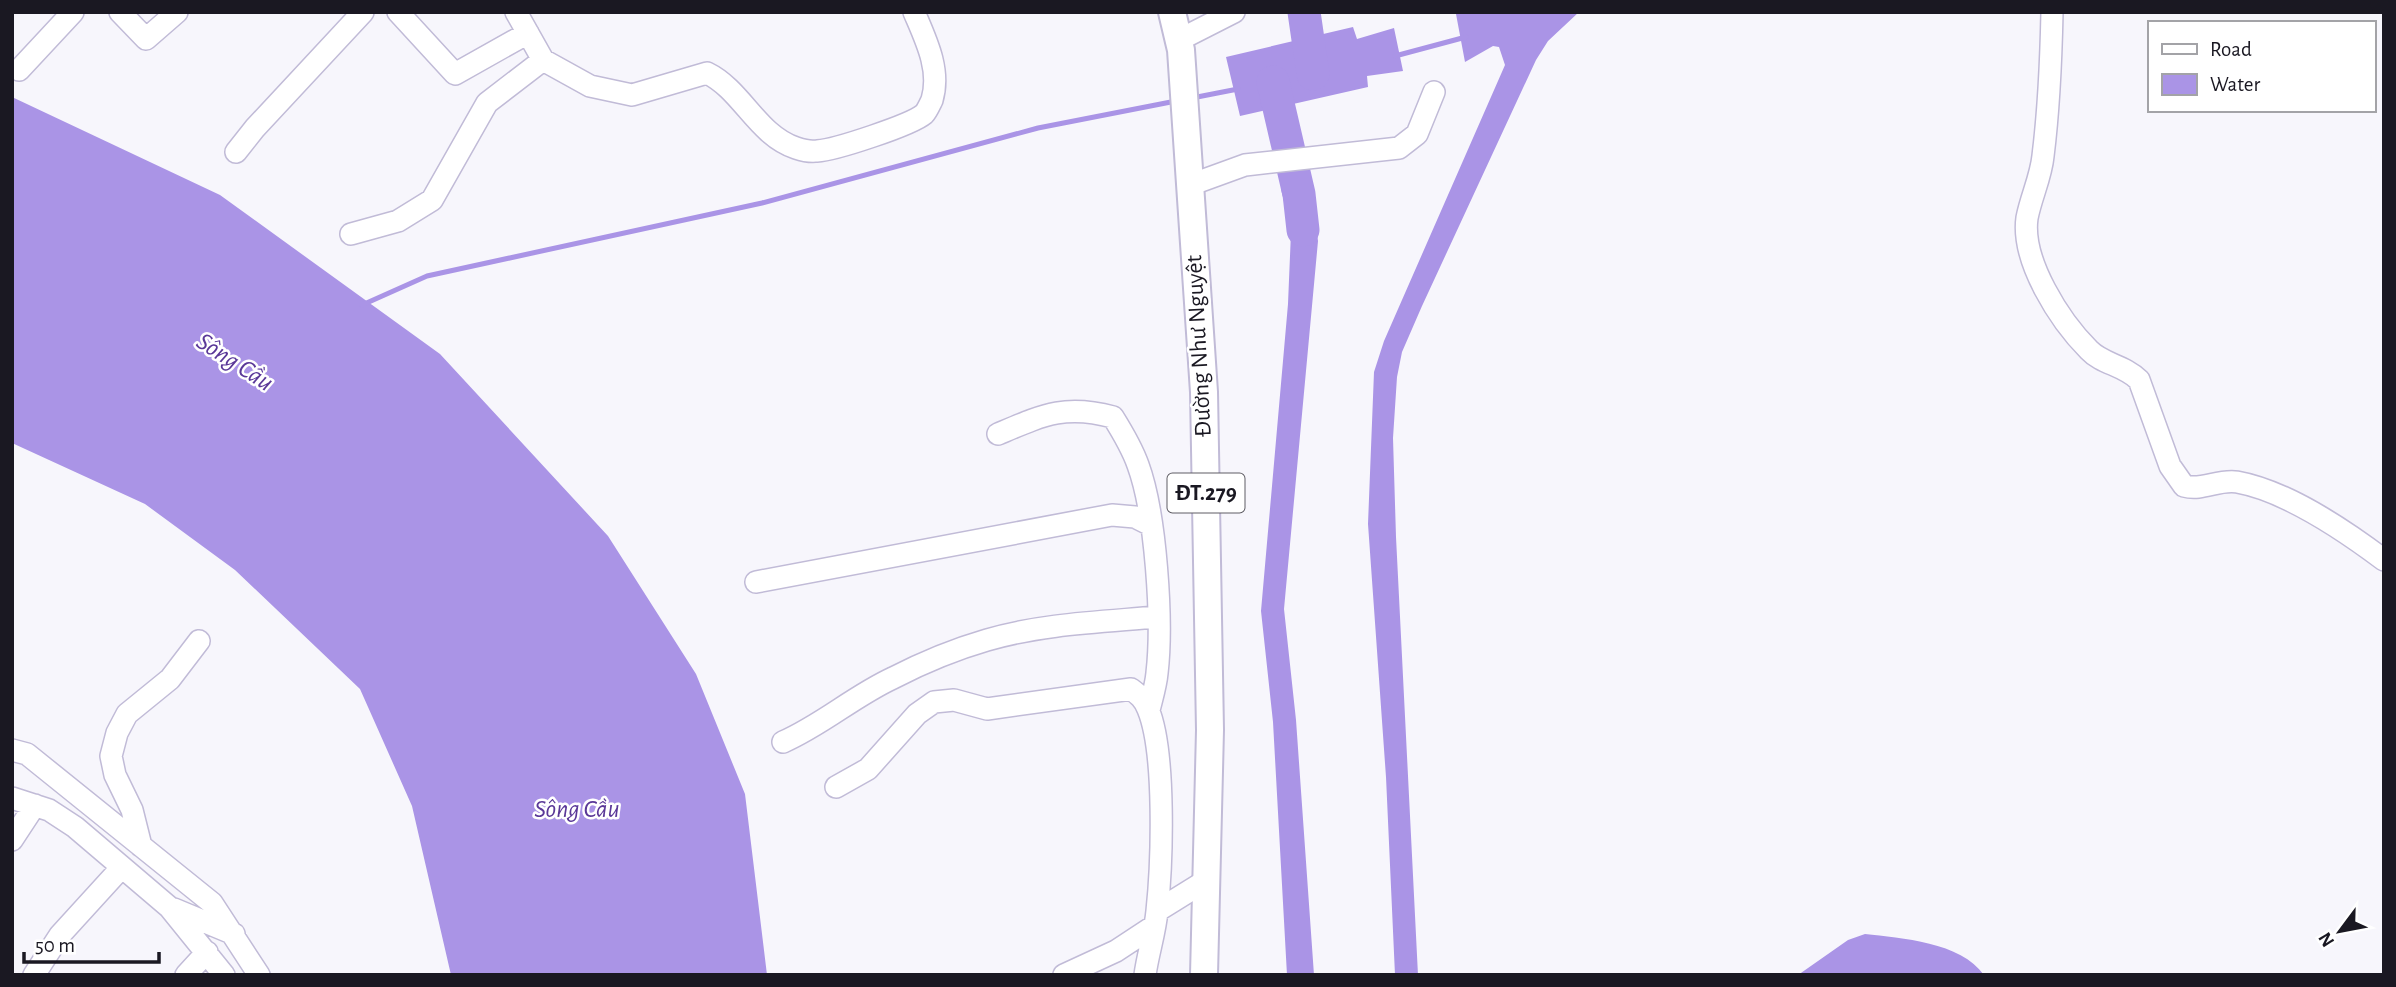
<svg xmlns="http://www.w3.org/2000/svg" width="2396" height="987" viewBox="0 0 2396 987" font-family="'Alegreya Sans',sans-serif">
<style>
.water{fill:#aa94e6}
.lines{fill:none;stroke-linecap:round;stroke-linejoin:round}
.stream{stroke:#aa94e6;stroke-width:5}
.river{stroke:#aa94e6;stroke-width:33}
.minor-casing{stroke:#c1bbd7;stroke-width:24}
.major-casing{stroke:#c1bbd7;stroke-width:30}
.minor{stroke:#fff;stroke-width:21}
.major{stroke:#fff;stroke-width:26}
.labels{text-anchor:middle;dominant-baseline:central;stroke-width:5;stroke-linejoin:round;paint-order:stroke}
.shield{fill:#fff;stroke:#5f5d64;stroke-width:2}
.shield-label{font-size:23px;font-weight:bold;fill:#1a1822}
.street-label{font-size:24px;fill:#1a1822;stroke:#fff}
.water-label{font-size:26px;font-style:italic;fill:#5a3898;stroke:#fff}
</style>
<rect width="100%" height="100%" fill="#f7f6fc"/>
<path class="water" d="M 1448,12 L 1579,12 L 1548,41 L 1536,60 L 1422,306 L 1402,352 L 1397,377 L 1393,438 L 1396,537 L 1418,975 L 1395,975 L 1386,777 L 1368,524 L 1374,372 L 1384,341 L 1505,65 L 1499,47 L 1493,46 L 1465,62 L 1456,14 Z
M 1353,27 L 1357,39 L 1394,28 L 1403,71 L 1367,76 L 1368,87 L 1240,116 L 1226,57 Z
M 12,97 L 220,195 L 440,354 L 608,536 L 696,674 L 745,794 L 767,975 L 451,975 L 412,806 L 360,689 L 235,570 L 145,504 L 12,443 Z
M 1311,183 L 1318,241 L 1284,609 L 1296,720 L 1314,975 L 1287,975 L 1273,722 L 1261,611 L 1288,304 L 1291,232 L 1281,189 Z
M 1865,934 C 1901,938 1961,942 1984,975 L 1798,975 L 1848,940 Z"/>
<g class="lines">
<path class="stream" d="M 1395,56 L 1466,37
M 1192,98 L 1238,89
M 362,305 L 427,276 L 762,203 L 1038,128 L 1176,101"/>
<path class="river" d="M 1304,12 L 1313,74
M 1273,82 L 1299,194 L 1303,230"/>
<defs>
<path id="minor" d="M 120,12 L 146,39 L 177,12
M 398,12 L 455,74 L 528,33
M 516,12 L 543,60 L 590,86 L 632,95 L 707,73 C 742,90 757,135 796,148 C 802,150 811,152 817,151 C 835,150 911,125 924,114 C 927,111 930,104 932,100 C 941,70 926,40 914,12
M 2052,12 C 2051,61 2049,108 2043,156 C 2041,177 2031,197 2027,218 C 2021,261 2060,321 2089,350 C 2102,364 2124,365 2139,380 L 2170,466 L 2184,486 C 2203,491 2218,479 2237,482 C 2287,491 2344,530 2384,560
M 1179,40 L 1234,12
M 19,70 L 73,12
M 236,152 L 255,128 L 363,12
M 1190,185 L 1245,165 L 1399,148 L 1417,134 L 1434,92
M 351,234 L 398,221 L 432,200 L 487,103 L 543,60
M 998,434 C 1043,415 1065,404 1113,417 C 1123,433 1132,448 1138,465 C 1156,514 1163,621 1157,673 C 1156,685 1152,698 1149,710
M 756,582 L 1112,515 L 1135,517 L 1151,525
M 783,742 C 822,725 854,696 893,678 C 922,663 956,649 987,640 C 1041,624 1101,622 1157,617
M 12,750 L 27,754 L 212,903 L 259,975
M 836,787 L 868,769 L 917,714 L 934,702 L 954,700 L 987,709 L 1131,689 C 1139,695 1144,699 1148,709 C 1166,752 1162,864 1157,911 C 1155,933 1148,953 1145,975
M 12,798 L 49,810 L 75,827 L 169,907 L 224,975
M 12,840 L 35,805
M 141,846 L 132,810 L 115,775 L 111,756 L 117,733 L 127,714 L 170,679 L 199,641
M 174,909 L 234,934
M 1157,911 L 1207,880
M 34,975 L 60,935 L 122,867
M 186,975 L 207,952
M 1064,975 L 1116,951 L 1154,926"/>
<path id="major" d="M 1172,12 L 1181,50 L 1204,392 L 1210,730 L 1204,975"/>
</defs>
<use href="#minor" class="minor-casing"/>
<use href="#major" class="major-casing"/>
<use href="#minor" class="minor"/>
<use href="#major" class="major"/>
</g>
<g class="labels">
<rect class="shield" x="1167.5" y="473.5" width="77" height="39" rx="5"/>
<g class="shield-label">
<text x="1206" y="493">ĐT.279</text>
</g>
<g class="street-label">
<text transform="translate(1199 346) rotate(-93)">Đường Như Nguyệt</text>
</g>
<g class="water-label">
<text transform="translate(235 362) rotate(33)">Sông Cầu</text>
<text x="577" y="809">Sông Cầu</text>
</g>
</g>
<rect width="2396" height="987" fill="none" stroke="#1a1822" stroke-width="28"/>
<rect x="2148" y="21" width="228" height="91" fill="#ffffff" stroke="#a3a3a7" stroke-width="2"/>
<rect x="2162" y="44" width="35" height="10" fill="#ffffff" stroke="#a3a3a7" stroke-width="2"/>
<text x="2210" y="56" font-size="21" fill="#1a1822">Road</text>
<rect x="2162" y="74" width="35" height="21" fill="#aa94e6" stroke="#a3a3a7" stroke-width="2"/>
<text x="2210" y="91" font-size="21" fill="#1a1822">Water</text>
<g transform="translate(2340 931) rotate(238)" stroke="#ffffff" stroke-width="5" paint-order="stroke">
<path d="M0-5L12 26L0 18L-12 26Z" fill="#1a1822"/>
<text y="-10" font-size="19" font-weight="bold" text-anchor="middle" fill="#1a1822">N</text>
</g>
<path d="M24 952v10h135v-10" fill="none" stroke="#1a1822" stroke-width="3.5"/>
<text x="35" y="952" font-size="21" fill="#1a1822" stroke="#ffffff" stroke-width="5" paint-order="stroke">50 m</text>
</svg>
